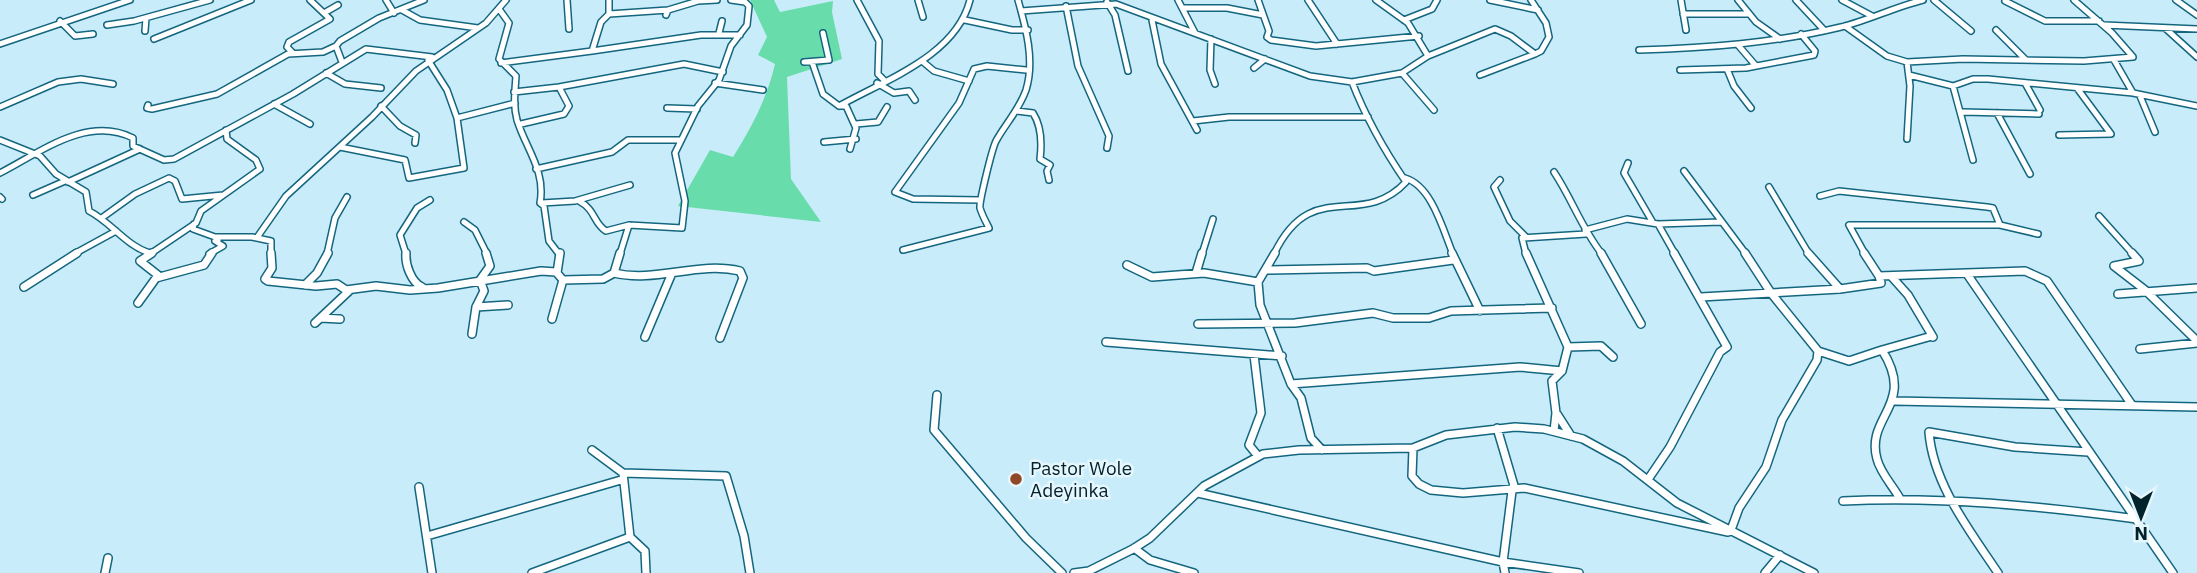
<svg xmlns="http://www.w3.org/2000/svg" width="2197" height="573" viewBox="0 0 2197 573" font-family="'IBM Plex Sans',sans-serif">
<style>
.green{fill:#69dcac}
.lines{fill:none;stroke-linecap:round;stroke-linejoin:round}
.street-far1-casing{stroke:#14667f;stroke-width:8}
.street-casing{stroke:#14667f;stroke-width:10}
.street-far1{stroke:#fff;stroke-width:5}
.street{stroke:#fff;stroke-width:7}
.poi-dot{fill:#8f4726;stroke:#e5f6fd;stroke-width:2.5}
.labels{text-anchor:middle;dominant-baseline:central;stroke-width:5;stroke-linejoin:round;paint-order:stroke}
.poi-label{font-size:19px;fill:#02222c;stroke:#e5f6fd;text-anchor:start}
</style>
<rect width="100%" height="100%" fill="#c9ecfa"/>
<path class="green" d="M 750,0 L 774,0 L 780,12 L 833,1 L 832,12 L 842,59 L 787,77 L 791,179 L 821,222 L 678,206 L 710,150 L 733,157 C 752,127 767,98 775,64 L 758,55 L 767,37 Z"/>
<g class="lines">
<defs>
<path id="street-far1" d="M 386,0 L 394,13
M 567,0 L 569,29
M 609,0 L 609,14 L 668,10
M 857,0 L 879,41 L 878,74 L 884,80
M 918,0 L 923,17
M 1178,0 L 1195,33
M 1258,0 L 1269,31 L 1267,37 L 1271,40 L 1316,46 L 1419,36
M 1308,0 L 1337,44
M 1376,0 L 1408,23 L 1428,56
M 1490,0 L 1538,10
M 1531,0 L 1546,23 L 1549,37 L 1541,51 L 1535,54
M 1681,0 L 1686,30
M 1738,0 L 1756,22 L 1780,39
M 1796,0 L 1824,30
M 1842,0 L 1872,16
M 1934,0 L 1971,31
M 2176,0 L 2197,15
M 2005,1 L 2045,21 L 2099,21
M 1107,2 L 1115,15 L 1128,71
M 1066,6 L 1078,66 L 1109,136 L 1107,148
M 1183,8 L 1227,8 L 1263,15
M 499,9 L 509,23 L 499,59 L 516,76 C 515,91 513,105 517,120 C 526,149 546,171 540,203 L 544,206 L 549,241 L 559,254
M 402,10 L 420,20 L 478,28
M 1021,11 L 1116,4 L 1310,76 L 1352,82 L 1402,73 L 1428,56 L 1495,29 L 1511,36 L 1535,54 L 1480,75
M 324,13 L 338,5
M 1683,14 L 1748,14
M 666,15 L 668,10 L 698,1 L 717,0
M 965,20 L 1012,30 L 1028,30
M 1152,20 L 1161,64 L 1197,130
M 1404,20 L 1432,9 L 1437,0
M 60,21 L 75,36 L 93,34
M 107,25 L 134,21 L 210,0
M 2104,25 L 2197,29
M 1845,26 L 1887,56 L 1907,62 L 1963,59 L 2084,61 L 2133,57 L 2112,33 L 2074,0
M 2165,28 L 2197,57
M 1996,30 L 2026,60
M 145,31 L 146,18
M 719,33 L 722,21
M 154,39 L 251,0
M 1211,39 L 1210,70 L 1215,84
M 0,44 L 130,0
M 1738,45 L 1756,66
M 1639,50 C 1707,48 1775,43 1841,27 C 1869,20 1895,7 1923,0
M 592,51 L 701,35 L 740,35
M 293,53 L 287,47 L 289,42 L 330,19 L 310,0
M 428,60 L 447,90 L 457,118 L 515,103
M 2114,60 L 2133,93
M 922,61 L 934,71 L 969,81
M 342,62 L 336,46 L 340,41 L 379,18 L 424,0
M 804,62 L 829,60 L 823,33
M 812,62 L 823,94 L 839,106
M 1907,62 L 1910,86 L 1907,139
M 501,63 L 592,51 L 601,22 L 609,14
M 1254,68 L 1265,59
M 1727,69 L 1734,86 L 1751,108
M 1680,70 L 1746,68 L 1814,55 L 1815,51 L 1801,34
M 326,73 L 345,84 L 381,88
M 1402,73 L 1434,110
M 1909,75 L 1953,86 L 1973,79 L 1988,79 L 2133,93 L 2197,106
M 715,83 L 763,90
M 877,83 L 894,93 L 909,91 L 915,100
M 2025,83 L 2040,110
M 1953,86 L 1973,160
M 559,87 L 684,64 L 723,72
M 514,92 L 559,87 L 569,106 L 564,114 L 521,124
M 2140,96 L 2155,132
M 274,104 L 310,124
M 148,105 L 147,108 L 152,109 L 217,94 L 288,54 L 323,52 L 336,46
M 381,106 L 400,126 L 416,135 L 415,143
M 0,107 L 58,82 L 81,79 L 113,84
M 667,108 L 697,109
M 1017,111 L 1033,113 C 1042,127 1042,143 1040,159 L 1050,165 L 1047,171 L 1049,180
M 1963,112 L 2039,114
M 1997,113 L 2030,174
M 1193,121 L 1229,117 L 1368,117
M 856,124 L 878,122 L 887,107
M 2059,135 L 2111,134 L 2077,88
M 0,140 L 40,156 L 56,174 L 86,192 L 89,211 C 111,222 126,246 150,253
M 824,142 L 856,139
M 340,147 L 405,160 L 409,178 L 464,168 L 457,118
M 850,149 L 856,128 L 846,106 L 839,106 C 885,80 956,56 970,0
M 1628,163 L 1624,173 L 1652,221
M 536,169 L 612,152 L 628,140 L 681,140
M 1684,171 L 1746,254
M 1554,172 C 1572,199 1582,229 1602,254
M 0,173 C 41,152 87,115 133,138 L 133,146 L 164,160 L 174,159 L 293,94 L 366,49 L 432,57
M 1405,178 C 1432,186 1443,230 1453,254
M 1500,180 L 1494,187 L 1510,221 L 1526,237
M 68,182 L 140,149
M 1769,187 L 1809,254
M 33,195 L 65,181
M 1820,196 L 1839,191 L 1987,207 L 1993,208 L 2000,225
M 0,197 L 2,199
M 980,200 L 913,199 L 895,192 L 959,103 L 974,69 L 987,66 L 1026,70
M 579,201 C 596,210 593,223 606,231 L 629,225 L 682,228 L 685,201 L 675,153 L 698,106 L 719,80 L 731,46 L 747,25 L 749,6 L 745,2 L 731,0
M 542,203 L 575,201 L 630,185
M 2099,216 L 2133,254
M 103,217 L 135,194 L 169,178 L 175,181 L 182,199 L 223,195
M 464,222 L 475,230 L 487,254
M 194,224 L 193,229 L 215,237 L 252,237 L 271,241 L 271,254
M 1658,224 L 1675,254
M 1585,230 L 1627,219 L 1658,224 L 1721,222
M 258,236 L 286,196 L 372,117 L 416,71 L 486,23 L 506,0
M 903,250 L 989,228 C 986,222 982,215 980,208 C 979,202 992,149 996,141 C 1006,123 1019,110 1026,90 C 1035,61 1026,28 1018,0
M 74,254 L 116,231
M 150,254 L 196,223 L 201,211 L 260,169 L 256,160 L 227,139 L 226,130
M 209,254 L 223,246 L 215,241 L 218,240
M 327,254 L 335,218 L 347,197
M 406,254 L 400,235 L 417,208 L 430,200
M 620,254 L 629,225
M 1202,254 L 1213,219
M 1274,254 C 1312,175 1360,231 1406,182 C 1384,150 1366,118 1352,82
M 1526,254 L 1522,238 L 1586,234
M 1865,254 L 1849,225 L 2000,225 L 2038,234"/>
<path id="street" d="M 152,253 L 140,261 L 159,276
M 271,253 L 272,268 L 265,279 L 268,281 L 316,286 L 337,284 L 346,290 L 376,286 L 410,290 L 438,288 L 541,271 L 556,272 L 563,280
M 406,253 C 405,264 411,282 422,287
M 1275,253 L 1258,282 L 1260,305 L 1291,384 L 1301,398 L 1311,438 L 1322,450
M 1452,253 L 1480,311
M 1526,253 L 1568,347 L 1562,371 L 1552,381 L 1556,413 L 1554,431
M 1601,253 L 1641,324
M 1808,253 L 1840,289
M 1864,253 L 1879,276
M 2132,253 L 2139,261 L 2114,266 L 2145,290 L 2197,341
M 1127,265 L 1152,277 L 1204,273 L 1258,282
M 1267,270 L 1367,268 L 1374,271 L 1453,260
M 557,273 L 560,253
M 614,273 C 656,283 698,261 740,271 L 743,278 L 720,338
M 1196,273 L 1202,253
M 1967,274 L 2173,573
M 1891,276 L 1908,295 L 1933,337
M 480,280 L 490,266 L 486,253
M 563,280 L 603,279 L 614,273 L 620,253
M 305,285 L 317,273 L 328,253
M 24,287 L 77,253
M 2118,294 L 2197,288
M 1701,297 L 1840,289 L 1881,283 L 1879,276 L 2025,271 L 2047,281 L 2132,405
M 138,303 L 156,278 L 204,265 L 212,253
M 476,307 L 508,305
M 321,318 L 340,319
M 552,319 L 563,280
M 315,323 L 349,291
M 1198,324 L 1295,323 L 1373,313 L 1393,318 L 1429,318 L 1451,311 L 1552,308
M 472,334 L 476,307 L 484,291 L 480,280
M 645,337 L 672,273
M 1106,342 L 1282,356
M 1568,347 L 1601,346 L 1613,357
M 2140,349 L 2197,343
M 1818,351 L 1849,361 L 1882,350
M 1254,355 L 1261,413 L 1249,445 L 1258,456
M 1291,384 L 1520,367 L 1562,371
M 937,395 L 934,430 L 1026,538 L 1062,573
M 1894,401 L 2197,407
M 1557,414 L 1571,436
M 1497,428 L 1515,489
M 1413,448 L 1412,476 L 1419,484 L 1431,490 L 1463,493 L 1524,488 L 1728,532
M 592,450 L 623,473 L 630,537 L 645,551 L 646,573
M 623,473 L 726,476 L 744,536 L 750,573
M 1649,478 L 1670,447 L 1720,352 L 1727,347 L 1674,253
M 419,487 L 432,573
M 1198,493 L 1503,562 L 1579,573
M 1899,497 C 1892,485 1880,472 1877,459 C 1865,416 1917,405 1882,350 L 1932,336
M 1843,501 C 1942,496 2039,506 2137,519
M 1731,530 L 1739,508 L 1766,467 L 1782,420 L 1817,360 L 1818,351 L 1771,293 L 1745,253
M 427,536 L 621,480
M 1134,548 L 1150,560 L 1194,573
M 105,573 L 108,558
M 532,573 L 630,537
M 1074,573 L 1089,571 L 1133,549 L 1150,538 L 1204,486 L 1263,454 L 1299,450 L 1413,448 L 1446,435 L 1515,427 L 1544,429 L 1583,439 L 1623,461 L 1677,503 L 1814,573
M 1505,573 L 1503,562 L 1512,491
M 1765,573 L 1780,555
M 1998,573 C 1970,531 1933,484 1929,432 L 2015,447 L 2088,452"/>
</defs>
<use href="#street-far1" class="street-far1-casing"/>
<use href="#street" class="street-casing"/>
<use href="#street-far1" class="street-far1"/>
<use href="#street" class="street"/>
</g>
<circle class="poi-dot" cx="1016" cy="479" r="7"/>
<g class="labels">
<g class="poi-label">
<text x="1030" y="468">Pastor Wole<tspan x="1030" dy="22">Adeyinka</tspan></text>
</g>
</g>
<g transform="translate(2141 517) rotate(180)" stroke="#e5f6fd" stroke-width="5" paint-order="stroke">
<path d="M0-5L12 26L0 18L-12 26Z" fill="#02222c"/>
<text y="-10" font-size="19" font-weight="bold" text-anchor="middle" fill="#02222c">N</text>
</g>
</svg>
